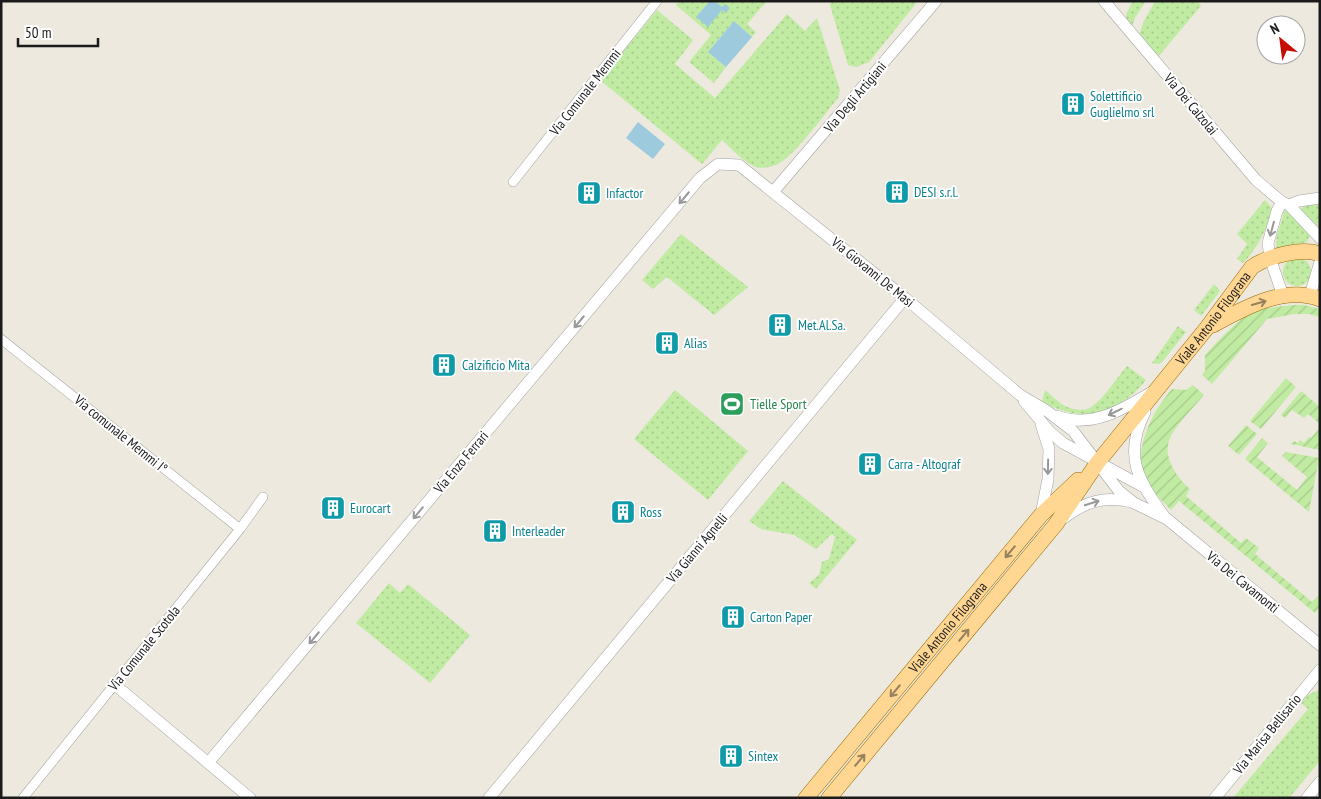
<svg xmlns="http://www.w3.org/2000/svg" width="1321" height="799" viewBox="0 0 1321 799" font-family="'PT Sans Narrow',sans-serif">
<style>
.grass{fill:url(#grass-dots)}
.garden{fill:url(#garden-furrows)}
.water{fill:#9dcbdd}
.lines{fill:none;stroke-linecap:round;stroke-linejoin:round}
.minor-casing{stroke:#a2a2a2;stroke-width:10}
.tertiary-casing{stroke:#a2a2a2;stroke-width:12}
.primary-casing{stroke:#926b00;stroke-width:16}
.minor{stroke:#fff;stroke-width:9}
.tertiary{stroke:#fff;stroke-width:11}
.primary{stroke:#ffd793;stroke-width:15}
.oneway{stroke:#989898}
.oneway2{stroke:#98825d}
.labels{text-anchor:middle;dominant-baseline:central;stroke-width:4;stroke-linejoin:round;paint-order:stroke}
.street-label{font-size:14px;fill:#1b1b1b;stroke:#fff}
.culture-label{font-size:14px;fill:#0d838f;stroke:#fff;text-anchor:start}
.leisure-label{font-size:14px;fill:#27864d;stroke:#fff;text-anchor:start}
</style>
<defs>
<pattern id="grass-dots" width="8" height="8" patternUnits="userSpaceOnUse" patternTransform="scale(1.25)"><rect width="8" height="8" fill="#c1eba2"/><path d="M2 2h.1M6 6h.1" fill="none" stroke="#a5c98b" stroke-width="1.8" stroke-linecap="round"/></pattern>
<pattern id="garden-furrows" width="10" height="10" patternUnits="userSpaceOnUse" patternTransform="scale(1.25)"><rect width="10" height="10" fill="#c1eba2"/><path d="M-1 1l2-2M0 10L10 0M9 11l2-2" fill="none" stroke="#a5c98b"/></pattern>
</defs>
<rect width="100%" height="100%" fill="#ede9df"/>
<path class="grass" d="M 679,1 L 767,1 L 747,24 L 756,32 L 752,37 L 734,21 L 708,52 L 726,67 L 714,83 L 689,62 L 711,35 L 676,5 Z
M 831,1 L 918,1 L 869,62 L 856,67 L 848,65 L 830,5 Z
M 1133,1 L 1146,1 L 1135,18 L 1132,26 L 1127,20 L 1126,14 Z
M 1155,1 L 1198,1 L 1201,6 L 1158,57 L 1139,35 L 1144,21 Z
M 657,10 L 693,40 L 675,64 L 715,98 L 787,14 L 805,31 L 817,18 L 838,84 L 840,90 L 838,98 C 823,116 796,154 778,164 C 772,167 762,169 756,167 C 743,162 732,149 722,140 L 702,164 L 600,80 Z
M 1265,200 L 1272,208 C 1268,228 1257,249 1243,263 L 1237,259 L 1247,244 L 1237,234 Z
M 1320,203 L 1320,228 L 1300,209 L 1308,204 Z
M 1284,210 L 1290,213 L 1310,235 L 1307,242 L 1277,249 C 1273,238 1283,222 1284,210 Z
M 681,234 L 748,287 L 714,315 L 667,277 L 653,289 L 642,280 Z
M1283 272a14 14 0 1 1 28 0a14 14 0 1 1-28 0Z
M 1214,284 L 1220,291 L 1201,316 L 1194,310 Z
M 1178,326 L 1186,332 L 1162,362 L 1159,364 L 1152,363 Z
M 1127,366 L 1146,380 C 1126,405 1096,421 1064,411 C 1056,409 1049,405 1042,402 L 1045,390 C 1052,395 1059,404 1067,407 C 1072,409 1081,411 1087,409 C 1099,406 1118,376 1127,366 Z
M 675,390 L 748,451 L 708,500 L 634,439 Z
M 783,481 L 857,540 L 816,589 L 809,583 L 819,575 L 822,562 L 829,559 L 835,537 L 832,534 L 816,549 L 794,535 L 761,529 L 749,521 Z
M 389,583 L 400,593 L 408,584 L 470,635 L 430,683 L 356,623 Z
M 1320,689 L 1320,761 L 1289,798 L 1233,798 L 1308,709 L 1301,703 L 1308,695 Z"/>
<path class="garden" d="M 1292,305 L 1304,305 L 1320,309 L 1320,317 L 1309,314 L 1294,314 L 1267,319 L 1212,384 L 1202,375 L 1205,371 L 1205,355 C 1218,341 1233,324 1249,314 C 1261,307 1279,307 1292,305 Z
M 1286,378 L 1296,387 L 1261,429 L 1250,421 Z
M 1193,385 L 1204,395 C 1195,406 1173,428 1169,441 C 1163,458 1178,479 1190,489 L 1186,496 L 1241,543 L 1246,538 L 1259,548 L 1255,554 L 1312,602 L 1320,594 L 1320,607 L 1315,613 L 1179,501 L 1171,510 C 1160,499 1146,485 1142,469 C 1136,443 1155,408 1172,389 L 1186,390 Z
M 1301,391 L 1320,407 L 1320,424 L 1308,414 L 1304,418 L 1292,410 L 1285,418 L 1281,415 Z
M 1246,425 L 1257,434 L 1239,455 L 1228,446 Z
M 1320,427 L 1320,450 L 1291,444 L 1294,441 L 1298,443 L 1300,440 L 1304,443 L 1309,437 L 1311,438 Z
M 1262,438 L 1268,443 L 1257,457 L 1297,490 L 1307,477 L 1282,456 L 1286,452 L 1319,458 L 1309,512 L 1245,459 Z"/>
<path class="water" d="M 710,1 L 715,1 L 722,7 L 725,4 L 730,8 L 726,13 L 722,10 L 708,27 L 696,17 Z
M 734,21 L 752,37 L 726,67 L 708,52 Z
M 638,122 L 665,144 L 653,159 L 626,138 Z"/>
<g class="lines">
<defs>
<path id="minor" d="M 513,182 L 657,1
M 1,339 L 240,529
M 23,798 L 240,529 L 263,497"/>
<path id="tertiary" d="M 1104,1 L 1256,180 L 1282,202 L 1289,205 L 1320,238
M 773,192 L 936,1
M 1282,202 L 1277,211 L 1268,243 L 1270,258 L 1283,296
M 1289,205 L 1299,201 L 1320,198
M 1310,295 L 1320,262
M 1024,401 L 1050,432 L 1063,443 L 1142,486
M 1145,412 C 1123,455 1138,481 1164,516
M 1057,416 C 1091,429 1124,409 1152,392
M 1041,424 L 1049,449 L 1048,479 L 1041,515
M 1064,518 C 1086,501 1104,496 1132,502
M 114,684 L 250,798
M 208,763 L 700,178 L 718,164 L 739,165 L 905,298 L 1020,395 L 1047,411 L 1073,431 L 1119,491 L 1134,503 L 1167,519 L 1320,645
M 489,798 L 905,298
M 1215,798 L 1320,670
M 1307,798 L 1320,782"/>
<g id="primary">
<path d="M 1213,325 C 1244,308 1284,285 1320,299"/>
<path id="s1" d="M 806,798 L 1041,515 L 1078,480"/>
<path id="s2" d="M 829,798 L 1056,524 L 1098,462 L 1206,329 L 1252,267 C 1268,256 1302,247 1320,254"/>
</g>
</defs>
<use href="#minor" class="minor-casing"/>
<use href="#tertiary" class="tertiary-casing"/>
<use href="#primary" class="primary-casing"/>
<use href="#minor" class="minor"/>
<use href="#tertiary" class="tertiary"/>
<use href="#primary" class="primary"/>
</g>
<defs><path id="oneway-shaft" d="M-6 0H5M1.5-3L5.5 0L1.5 3" fill="none" stroke-width="1.6" stroke-linecap="round" stroke-linejoin="round" transform="scale(1.25)"/></defs>
<g class="oneway">
<use href="#oneway-shaft" transform="translate(684 198) rotate(130)"/>
<use href="#oneway-shaft" transform="translate(1272 229) rotate(105)"/>
<use href="#oneway-shaft" transform="translate(579 322) rotate(130)"/>
<use href="#oneway-shaft" transform="translate(1115 412) rotate(154)"/>
<use href="#oneway-shaft" transform="translate(1048 467) rotate(91)"/>
<use href="#oneway-shaft" transform="translate(1092 503) rotate(-18)"/>
<use href="#oneway-shaft" transform="translate(418 513) rotate(130)"/>
<use href="#oneway-shaft" transform="translate(314 638) rotate(130)"/>
</g>
<g class="oneway2">
<use href="#oneway-shaft" transform="translate(1259 303) rotate(-16)"/>
<use href="#oneway-shaft" transform="translate(1010 552) rotate(130)"/>
<use href="#oneway-shaft" transform="translate(964 635) rotate(-50)"/>
<use href="#oneway-shaft" transform="translate(895 691) rotate(130)"/>
<use href="#oneway-shaft" transform="translate(860 760) rotate(-50)"/>
</g>
<defs>
<symbol id="building-square" viewBox="-11 -11 22 22"><rect x="-9" y="-9" width="18" height="18" rx="4" fill="#0f9aa8" stroke="#fff"/><path d="M-4-6H4V6H1V3H-1V6H-4ZM-2.5-4.3h1.7v1.8h-1.7ZM.8-4.3h1.7v1.8H.8ZM-2.5-1h1.7V.8h-1.7ZM.8-1h1.7V.8H.8Z" fill="#fff"/></symbol>
<symbol id="stadium-square" viewBox="-11 -11 22 22"><rect x="-9" y="-9" width="18" height="18" rx="4" fill="#2e9e5b" stroke="#fff"/><path d="M0-5a6.5 5 0 1 0 0 10a6.5 5 0 1 0 0-10ZM-3.5-1.8h7v3.6h-7Z" fill="#fff"/></symbol>
</defs>
<g fill-rule="evenodd">
<use href="#building-square" x="1059" y="90" width="28" height="28"/>
<use href="#building-square" x="883" y="178" width="28" height="28"/>
<use href="#building-square" x="575" y="179" width="28" height="28"/>
<use href="#building-square" x="766" y="311" width="28" height="28"/>
<use href="#building-square" x="653" y="329" width="28" height="28"/>
<use href="#building-square" x="430" y="351" width="28" height="28"/>
<use href="#stadium-square" x="718" y="390" width="28" height="28"/>
<use href="#building-square" x="856" y="450" width="28" height="28"/>
<use href="#building-square" x="319" y="494" width="28" height="28"/>
<use href="#building-square" x="609" y="498" width="28" height="28"/>
<use href="#building-square" x="481" y="517" width="28" height="28"/>
<use href="#building-square" x="719" y="603" width="28" height="28"/>
<use href="#building-square" x="717" y="742" width="28" height="28"/>
</g>
<g class="labels">
<g class="street-label">
<text transform="translate(585 92) rotate(-52)">Via Comunale Memmi</text>
<text transform="translate(855 97) rotate(-50)">Via Degli Artigiani</text>
<text transform="translate(1191 104) rotate(50)">Via Dei Calzolai</text>
<text transform="translate(873 272) rotate(39)">Via Giovanni De Masi</text>
<text stroke="none"><textPath href="#s2" startOffset="615">Viale Antonio Filograna</textPath></text>
<text transform="translate(121 434) rotate(39)">Via comunale Memmi I°</text>
<text transform="translate(461 462) rotate(-50)">Via Enzo Ferrari</text>
<text transform="translate(697 548) rotate(-50)">Via Gianni Agnelli</text>
<text transform="translate(1243 582) rotate(39)">Via Dei Cavamonti</text>
<text stroke="none"><textPath href="#s1" startOffset="222">Viale Antonio Filograna</textPath></text>
<text transform="translate(144 648) rotate(-51)">Via Comunale Scotola</text>
<text transform="translate(1267 734) rotate(-51)">Via Marisa Bellisario</text>
</g>
<g class="culture-label">
<text x="1090" y="96">Solettificio<tspan x="1090" dy="16">Guglielmo srl</tspan></text>
<text x="914" y="192">DESI s.r.l.</text>
<text x="606" y="193">Infactor</text>
<text x="798" y="325">Met.Al.Sa.</text>
<text x="684" y="343">Alias</text>
<text x="462" y="365">Calzificio Mita</text>
<text x="888" y="464">Carra - Altograf</text>
<text x="350" y="508">Eurocart</text>
<text x="640" y="512">Ross</text>
<text x="512" y="531">Interleader</text>
<text x="750" y="617">Carton Paper</text>
<text x="748" y="756">Sintex</text>
</g>
<g class="leisure-label">
<text x="750" y="404">Tielle Sport</text>
</g>
</g>
<rect width="1321" height="799" fill="none" stroke="#1b1b1b" stroke-width="5"/>
<g transform="translate(1281 40) rotate(331)"><circle r="24" fill="#ffffff" stroke="#a4a4a4"/>
<path d="M0-4L9 19L0 12L-9 19Z" fill="#c60d00"/>
<text y="-8" font-size="14" font-weight="bold" text-anchor="middle" fill="#1b1b1b">N</text>
</g>
<path d="M18 38v8h80v-8" fill="none" stroke="#1b1b1b" stroke-width="2.5"/>
<text x="25" y="38" font-size="15" fill="#1b1b1b" stroke="#ffffff" stroke-width="4" paint-order="stroke">50 m</text>
</svg>
